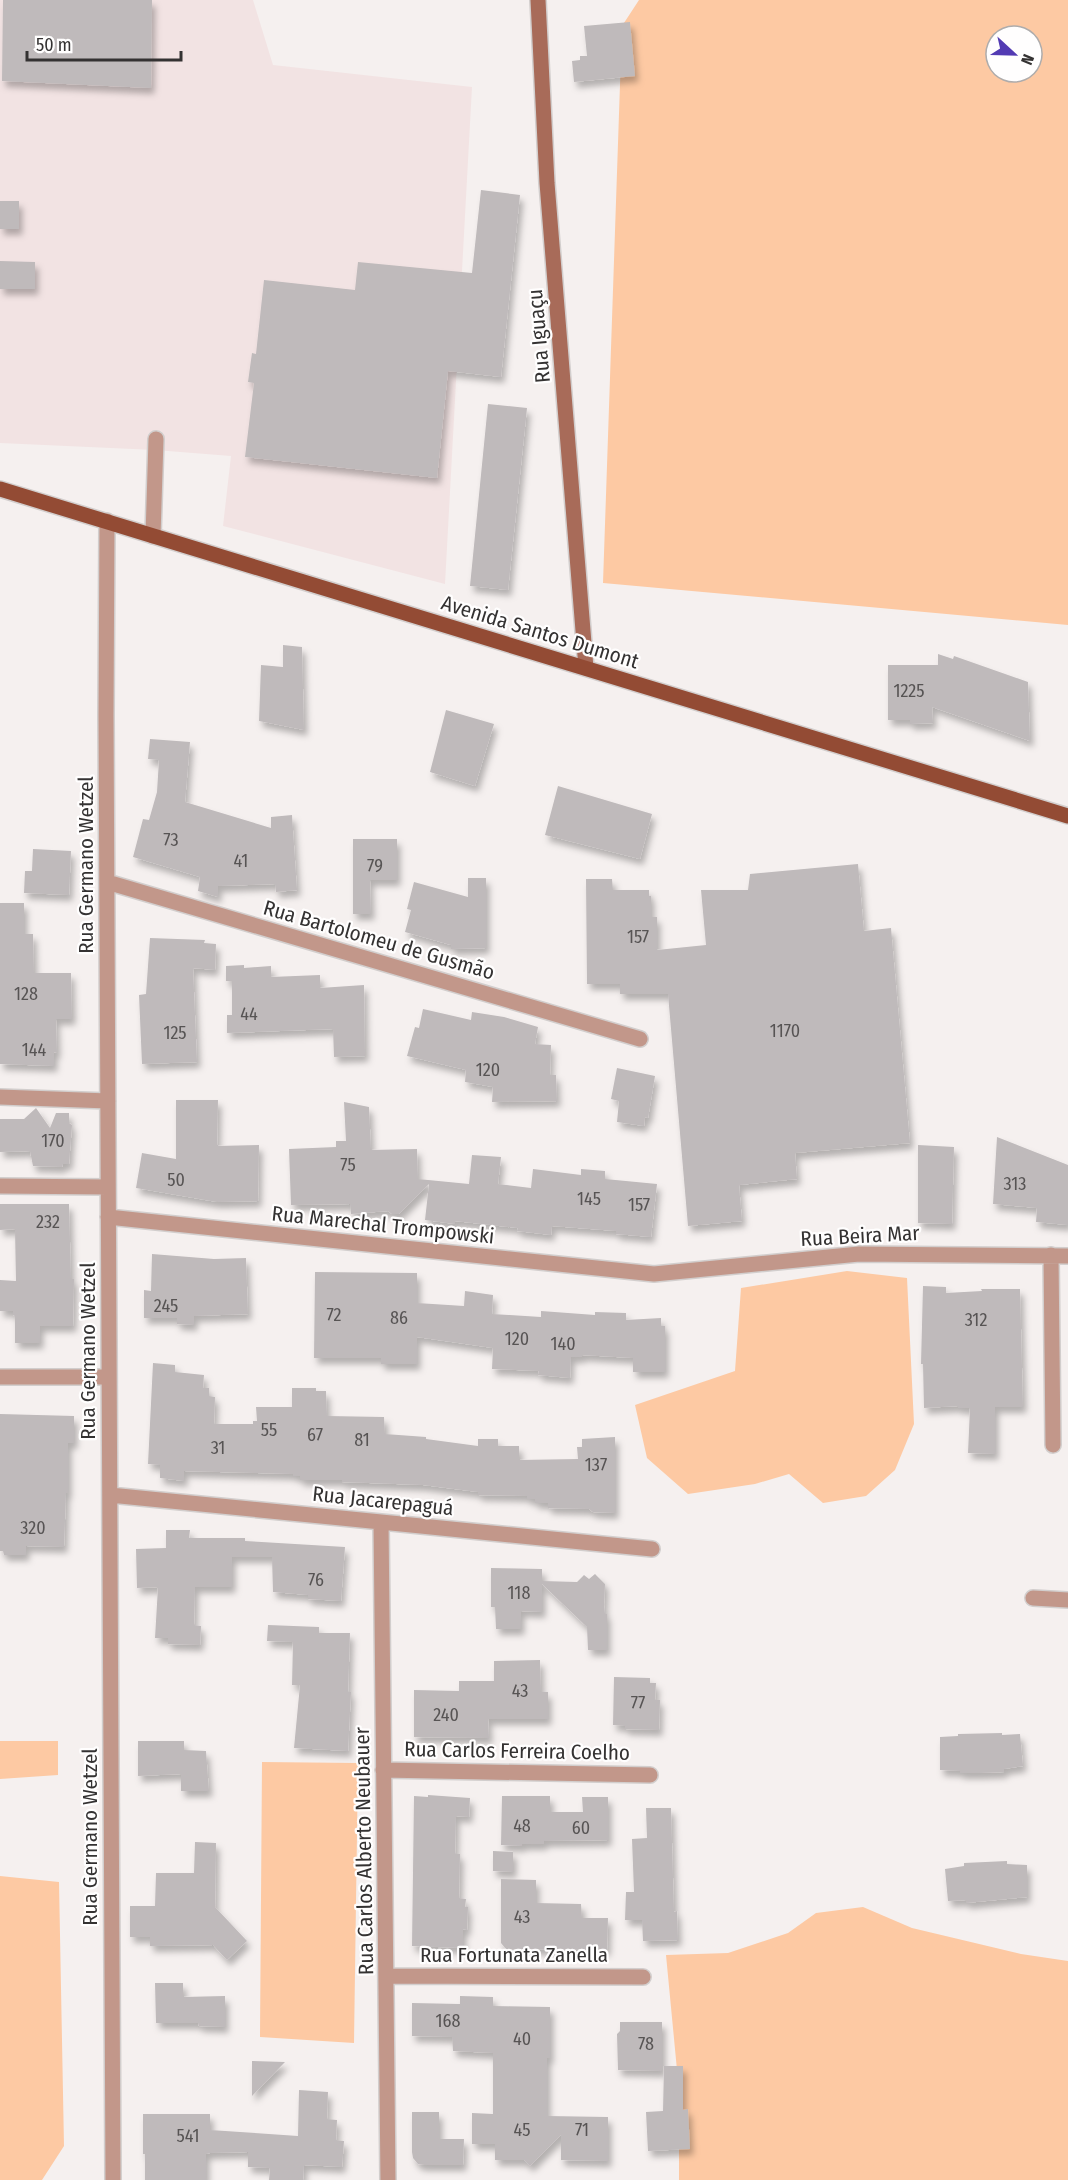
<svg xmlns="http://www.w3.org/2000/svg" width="1068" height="2180" viewBox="0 0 1068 2180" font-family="'Fira Sans Condensed',sans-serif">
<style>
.built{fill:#f2e3e3}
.green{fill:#fdc9a3;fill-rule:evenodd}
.building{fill:#bfbabb;filter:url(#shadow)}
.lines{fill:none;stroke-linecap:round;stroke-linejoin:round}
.street-casing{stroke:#d2cecd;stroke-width:18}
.secondary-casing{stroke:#d2cecd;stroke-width:18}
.primary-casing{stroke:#d2cecd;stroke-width:18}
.street{stroke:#c2978a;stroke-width:15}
.secondary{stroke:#a86b59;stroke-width:15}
.primary{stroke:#934b34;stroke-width:15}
.labels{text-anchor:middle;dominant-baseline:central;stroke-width:4.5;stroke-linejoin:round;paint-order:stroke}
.number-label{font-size:18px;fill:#575454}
.street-label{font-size:21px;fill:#343232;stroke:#fffefe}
</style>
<defs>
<filter id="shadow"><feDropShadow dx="3.5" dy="6" stdDeviation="3" flood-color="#0004"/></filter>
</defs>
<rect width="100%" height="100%" fill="#f5f0ef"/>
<path class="built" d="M 0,0 L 253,0 L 273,65 L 472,87 L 445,584 L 223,526 L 231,456 L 155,450 L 0,443 Z"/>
<path class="green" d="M 639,0 L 1068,0 L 1068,625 L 603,583 L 622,26 ZM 996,36 L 1032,36 L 1032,72 L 996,72 Z
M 847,1271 L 907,1278 L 914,1424 L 895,1470 L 866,1496 L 823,1503 L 789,1474 L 755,1484 L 688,1494 L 647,1458 L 635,1405 L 735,1371 L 741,1288 Z
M 0,1741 L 58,1741 L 58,1775 L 0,1779 Z
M 262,1762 L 358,1763 L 354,2043 L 260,2037 Z
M 0,1876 L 59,1882 L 64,2146 L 42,2180 L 0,2180 Z
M 863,1907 L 912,1928 L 1021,1954 L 1068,1961 L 1068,2180 L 679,2180 L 679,2091 L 666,1955 L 728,1953 L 788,1933 L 816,1913 Z"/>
<path class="building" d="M 3,0 L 152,0 L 151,88 L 2,81 Z
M 630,22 L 635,76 L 574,82 L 572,61 L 580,60 L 580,56 L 587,56 L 584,26 Z
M 481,190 L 520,195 L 501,377 L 448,371 L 437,478 L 245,457 L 254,383 L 248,382 L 252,353 L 256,354 L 264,280 L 355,290 L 358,262 L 472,273 Z
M 0,201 L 19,201 L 19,229 L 0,229 Z
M 0,261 L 35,262 L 35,289 L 0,289 Z
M 488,404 L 527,408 L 508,590 L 470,586 Z
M 283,645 L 302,647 L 304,730 L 259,721 L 261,665 L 283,667 Z
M 938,654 L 953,659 L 954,656 L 1028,682 L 1030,741 L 932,707 L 933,723 L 910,724 L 910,720 L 888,720 L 888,665 L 938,665 Z
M 446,710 L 494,724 L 475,786 L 430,772 Z
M 150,739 L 190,742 L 185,802 L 271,828 L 271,817 L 292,815 L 297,890 L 276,892 L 275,884 L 218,886 L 218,897 L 198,891 L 200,877 L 133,857 L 143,819 L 149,820 L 157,792 L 159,760 L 148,759 Z
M 558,786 L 652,814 L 640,859 L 545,835 Z
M 353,839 L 397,839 L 397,880 L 370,880 L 371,914 L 353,914 Z
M 33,849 L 71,851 L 69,895 L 24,893 L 25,871 L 32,871 Z
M 858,864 L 864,931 L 891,928 L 910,1143 L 795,1153 L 797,1179 L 739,1185 L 742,1221 L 688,1226 L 668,994 L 620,994 L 620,984 L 587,984 L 586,879 L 612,879 L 613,890 L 649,890 L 649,896 L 651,896 L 651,917 L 657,917 L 657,950 L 706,945 L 701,890 L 748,890 L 750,874 Z
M 468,878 L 486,878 L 486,948 L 451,949 L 451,945 L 405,932 L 411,910 L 407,909 L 414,882 L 468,897 Z
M 0,903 L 24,903 L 24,934 L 33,934 L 34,973 L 71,973 L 72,1019 L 56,1019 L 57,1053 L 54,1052 L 54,1066 L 0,1064 Z
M 150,938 L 205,940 L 204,943 L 216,944 L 215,970 L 193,968 L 197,1062 L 142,1064 L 139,995 L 146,994 Z
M 244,965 L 244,968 L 271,966 L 271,977 L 320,975 L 320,988 L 364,985 L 365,1056 L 334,1057 L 333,1029 L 227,1033 L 227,1015 L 232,1015 L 232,981 L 226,981 L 226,966 Z
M 423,1009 L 471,1020 L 472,1012 L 504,1017 L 538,1027 L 535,1044 L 551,1045 L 550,1075 L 556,1075 L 557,1101 L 492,1102 L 493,1087 L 465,1082 L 466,1070 L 407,1056 L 415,1027 L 419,1028 Z
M 617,1068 L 655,1076 L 648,1118 L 645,1117 L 644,1126 L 617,1122 L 619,1101 L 611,1099 Z
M 176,1100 L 218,1100 L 217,1146 L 259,1145 L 258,1201 L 217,1202 L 136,1188 L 142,1153 L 176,1159 Z
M 344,1102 L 369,1107 L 371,1150 L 417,1149 L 418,1179 L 469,1184 L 472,1155 L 501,1157 L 498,1184 L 531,1188 L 533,1169 L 581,1175 L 581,1169 L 605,1171 L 605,1179 L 657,1184 L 651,1237 L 616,1234 L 616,1231 L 552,1226 L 551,1235 L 517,1231 L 518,1228 L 455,1221 L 455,1224 L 425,1220 L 429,1184 L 399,1214 L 392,1214 L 388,1211 L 351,1214 L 350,1204 L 291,1205 L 289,1149 L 336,1147 L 336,1141 L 346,1141 Z
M 36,1108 L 50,1128 L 56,1113 L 69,1113 L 69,1123 L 72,1125 L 69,1164 L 63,1164 L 62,1167 L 33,1166 L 30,1151 L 0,1152 L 0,1119 L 24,1119 Z
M 997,1137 L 1068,1165 L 1068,1225 L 1036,1222 L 1037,1208 L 993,1204 Z
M 918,1145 L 954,1147 L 952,1224 L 918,1223 Z
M 0,1204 L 69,1204 L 71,1279 L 74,1279 L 73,1326 L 40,1326 L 40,1343 L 15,1343 L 15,1316 L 13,1315 L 13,1311 L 0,1311 L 0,1280 L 16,1281 L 15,1229 L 0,1230 Z
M 152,1254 L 214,1259 L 246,1258 L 248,1314 L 194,1316 L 194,1325 L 177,1324 L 177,1318 L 144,1318 L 144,1290 L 151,1291 Z
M 315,1272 L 417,1273 L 417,1303 L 464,1306 L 465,1291 L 493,1295 L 492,1314 L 541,1317 L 541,1311 L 595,1315 L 595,1312 L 626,1313 L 626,1320 L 661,1318 L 661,1326 L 665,1326 L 665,1372 L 633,1372 L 633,1358 L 582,1355 L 582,1357 L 571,1357 L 570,1378 L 538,1375 L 539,1371 L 492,1369 L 493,1348 L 417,1337 L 417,1364 L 381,1364 L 381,1358 L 314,1358 Z
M 923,1286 L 946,1287 L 946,1293 L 982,1291 L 981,1289 L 1020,1289 L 1023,1407 L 995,1407 L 995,1454 L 968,1453 L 970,1408 L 958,1408 L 958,1406 L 924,1408 L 923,1364 L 921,1364 Z
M 153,1363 L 175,1365 L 175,1372 L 204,1375 L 203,1388 L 209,1388 L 209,1396 L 215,1397 L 214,1424 L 253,1424 L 253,1421 L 257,1421 L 256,1407 L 292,1407 L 292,1388 L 316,1388 L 316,1391 L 326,1391 L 327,1416 L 384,1417 L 385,1434 L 426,1437 L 426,1439 L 478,1446 L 478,1439 L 498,1439 L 498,1446 L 519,1446 L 519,1460 L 578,1459 L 577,1447 L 582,1447 L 582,1439 L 615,1437 L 615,1513 L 593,1512 L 589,1509 L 548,1508 L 548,1503 L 535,1503 L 535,1499 L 527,1499 L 527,1496 L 478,1495 L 478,1492 L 423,1485 L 342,1482 L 342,1480 L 300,1480 L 300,1476 L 293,1476 L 293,1474 L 184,1471 L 184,1481 L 160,1478 L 160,1465 L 148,1464 Z
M 0,1414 L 74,1416 L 74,1443 L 68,1443 L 68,1493 L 66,1493 L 64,1547 L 26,1546 L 26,1555 L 4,1555 L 3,1551 L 0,1551 Z
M 166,1530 L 190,1530 L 189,1538 L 245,1538 L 245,1541 L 345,1547 L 341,1601 L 308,1599 L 308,1595 L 273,1592 L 272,1557 L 232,1557 L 232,1587 L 195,1587 L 194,1625 L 201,1626 L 200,1645 L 168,1644 L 168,1638 L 155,1638 L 158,1587 L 137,1588 L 136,1549 L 166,1548 Z
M 491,1568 L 542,1569 L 542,1581 L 577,1582 L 584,1575 L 589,1579 L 595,1574 L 605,1584 L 604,1605 L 605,1614 L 607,1614 L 607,1650 L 588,1650 L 587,1627 L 542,1584 L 542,1612 L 521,1611 L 521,1629 L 496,1629 L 495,1607 L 491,1607 Z
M 268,1625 L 319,1627 L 319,1633 L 350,1633 L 348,1692 L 351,1692 L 348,1751 L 294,1748 L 300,1685 L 292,1685 L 293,1642 L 267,1641 Z
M 540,1660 L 541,1692 L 548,1692 L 548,1719 L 488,1719 L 489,1738 L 414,1737 L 414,1690 L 459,1691 L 459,1681 L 494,1681 L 494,1661 Z
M 614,1677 L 650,1678 L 650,1683 L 656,1683 L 655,1700 L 660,1700 L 659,1730 L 625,1729 L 625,1726 L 613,1725 Z
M 1002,1733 L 1002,1735 L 1020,1734 L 1023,1766 L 1004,1769 L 1004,1772 L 979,1773 L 960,1773 L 960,1771 L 940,1770 L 940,1737 L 958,1736 L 958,1734 Z
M 138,1741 L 184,1741 L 184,1750 L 206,1751 L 209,1791 L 181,1791 L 181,1774 L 138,1776 Z
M 428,1795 L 470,1798 L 469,1817 L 456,1816 L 455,1854 L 460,1854 L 459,1898 L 466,1899 L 465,1907 L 468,1907 L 467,1930 L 463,1929 L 463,1948 L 412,1946 L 414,1796 L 428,1797 Z
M 502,1796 L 550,1796 L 550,1812 L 583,1812 L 582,1797 L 608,1797 L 608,1840 L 544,1841 L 544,1844 L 522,1844 L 522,1846 L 501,1845 Z
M 646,1808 L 671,1808 L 674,1912 L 677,1911 L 678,1940 L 643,1941 L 642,1920 L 625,1920 L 626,1892 L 634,1892 L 632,1839 L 647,1838 Z
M 195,1842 L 216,1843 L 215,1907 L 247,1941 L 227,1960 L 213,1945 L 150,1946 L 150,1937 L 130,1937 L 130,1906 L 155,1906 L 156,1873 L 194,1873 Z
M 493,1851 L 513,1852 L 513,1872 L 493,1871 Z
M 1007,1861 L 1007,1864 L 1027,1865 L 1027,1897 L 966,1903 L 966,1900 L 948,1901 L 945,1869 L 964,1866 L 964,1863 Z
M 501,1879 L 536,1880 L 536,1903 L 581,1904 L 582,1918 L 608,1918 L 607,1950 L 506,1949 L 501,1943 Z
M 155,1983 L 183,1983 L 183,1997 L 225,1996 L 225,2027 L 199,2026 L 198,2023 L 156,2023 Z
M 460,1996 L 493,1997 L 493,2006 L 550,2007 L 550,2058 L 547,2058 L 547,2116 L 608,2117 L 608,2161 L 561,2160 L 561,2135 L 530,2166 L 524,2160 L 495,2160 L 495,2144 L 472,2144 L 472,2113 L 493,2114 L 493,2053 L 453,2051 L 452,2037 L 412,2036 L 412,2003 L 460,2004 Z
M 620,2022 L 662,2022 L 662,2071 L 618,2070 L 617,2034 L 620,2031 Z
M 252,2061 L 285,2062 L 252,2096 Z
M 664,2066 L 683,2066 L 683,2110 L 688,2109 L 690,2149 L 648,2151 L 646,2112 L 663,2111 Z
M 299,2090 L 328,2092 L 327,2119 L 337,2120 L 336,2140 L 344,2141 L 342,2167 L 304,2165 L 303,2180 L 269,2180 L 270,2168 L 248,2167 L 248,2152 L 210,2153 L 206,2154 L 206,2180 L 145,2180 L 145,2154 L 143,2154 L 143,2114 L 210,2114 L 210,2130 L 298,2136 Z
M 412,2112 L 439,2112 L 439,2139 L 464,2139 L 463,2165 L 425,2165 L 418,2164 L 413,2158 L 412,2152 Z"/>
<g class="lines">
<defs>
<path id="street" d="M 107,521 L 106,715 L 113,2180
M 153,536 L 156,439
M 107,882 L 640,1039
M 0,1097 L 108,1101
M 0,1186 L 108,1187
M 108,1217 L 654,1274 L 859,1254 L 1068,1256
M 1051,1255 L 1053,1445
M 0,1377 L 109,1377
M 110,1495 L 652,1549
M 381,1522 L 388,2180
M 1033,1598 L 1068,1600
M 383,1770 L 650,1775
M 386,1976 L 643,1977"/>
<path id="secondary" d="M 538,0 L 547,183 L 586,668"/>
<path id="primary" d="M 0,489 L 1068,816"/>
</defs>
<use href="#street" class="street-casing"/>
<use href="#secondary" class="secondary-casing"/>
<use href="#primary" class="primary-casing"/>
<use href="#street" class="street"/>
<use href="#secondary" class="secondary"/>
<use href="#primary" class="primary"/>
</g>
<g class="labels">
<g class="number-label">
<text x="909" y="691">1225</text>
<text x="171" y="840">73</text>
<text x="241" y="861">41</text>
<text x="375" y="866">79</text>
<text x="638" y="937">157</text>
<text x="26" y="994">128</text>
<text x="249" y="1014">44</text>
<text x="785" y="1031">1170</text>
<text x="175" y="1033">125</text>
<text x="34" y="1050">144</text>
<text x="488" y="1070">120</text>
<text x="53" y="1141">170</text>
<text x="348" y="1165">75</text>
<text x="176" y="1180">50</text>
<text x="1015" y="1184">313</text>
<text x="589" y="1199">145</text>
<text x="639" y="1205">157</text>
<text x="48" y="1222">232</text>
<text x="166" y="1306">245</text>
<text x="334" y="1315">72</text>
<text x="399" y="1318">86</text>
<text x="976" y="1320">312</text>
<text x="517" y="1339">120</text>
<text x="563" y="1344">140</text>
<text x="269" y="1430">55</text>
<text x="315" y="1435">67</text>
<text x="362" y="1440">81</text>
<text x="218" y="1448">31</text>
<text x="596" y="1465">137</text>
<text x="33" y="1528">320</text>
<text x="316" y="1580">76</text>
<text x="519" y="1593">118</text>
<text x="520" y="1691">43</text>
<text x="638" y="1703">77</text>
<text x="446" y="1715">240</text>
<text x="522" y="1826">48</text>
<text x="581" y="1828">60</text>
<text x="522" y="1917">43</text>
<text x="448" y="2021">168</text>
<text x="522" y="2039">40</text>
<text x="646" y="2044">78</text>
<text x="522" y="2130">45</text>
<text x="582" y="2130">71</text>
<text x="188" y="2136">541</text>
</g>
<g class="street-label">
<text transform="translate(539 336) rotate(-95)">Rua Iguaçu</text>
<text transform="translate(540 632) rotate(17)">Avenida Santos Dumont</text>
<text transform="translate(86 865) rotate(-90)">Rua Germano Wetzel</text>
<text transform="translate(379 940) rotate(16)">Rua Bartolomeu de Gusmão</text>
<text transform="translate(383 1225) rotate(6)">Rua Marechal Trompowski</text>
<text transform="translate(860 1236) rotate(-3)">Rua Beira Mar</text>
<text transform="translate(88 1351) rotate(-90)">Rua Germano Wetzel</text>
<text transform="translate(383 1501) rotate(6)">Rua Jacarepaguá</text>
<text transform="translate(517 1751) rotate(1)">Rua Carlos Ferreira Coelho</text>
<text transform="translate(90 1837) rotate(-90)">Rua Germano Wetzel</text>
<text transform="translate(364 1851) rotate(-91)">Rua Carlos Alberto Neubauer</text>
<text x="514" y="1955">Rua Fortunata Zanella</text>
</g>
</g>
<g transform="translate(1014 54) rotate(112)"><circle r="28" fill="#fffefe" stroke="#aeacac" stroke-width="1.5"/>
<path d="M0-4.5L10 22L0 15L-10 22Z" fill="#533bb3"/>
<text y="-9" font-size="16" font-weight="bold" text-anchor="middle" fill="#343232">N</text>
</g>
<path d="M27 51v9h154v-9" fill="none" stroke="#343232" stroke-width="3"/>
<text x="36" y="51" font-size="18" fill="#343232" stroke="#fffefe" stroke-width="4.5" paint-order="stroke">50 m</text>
</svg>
